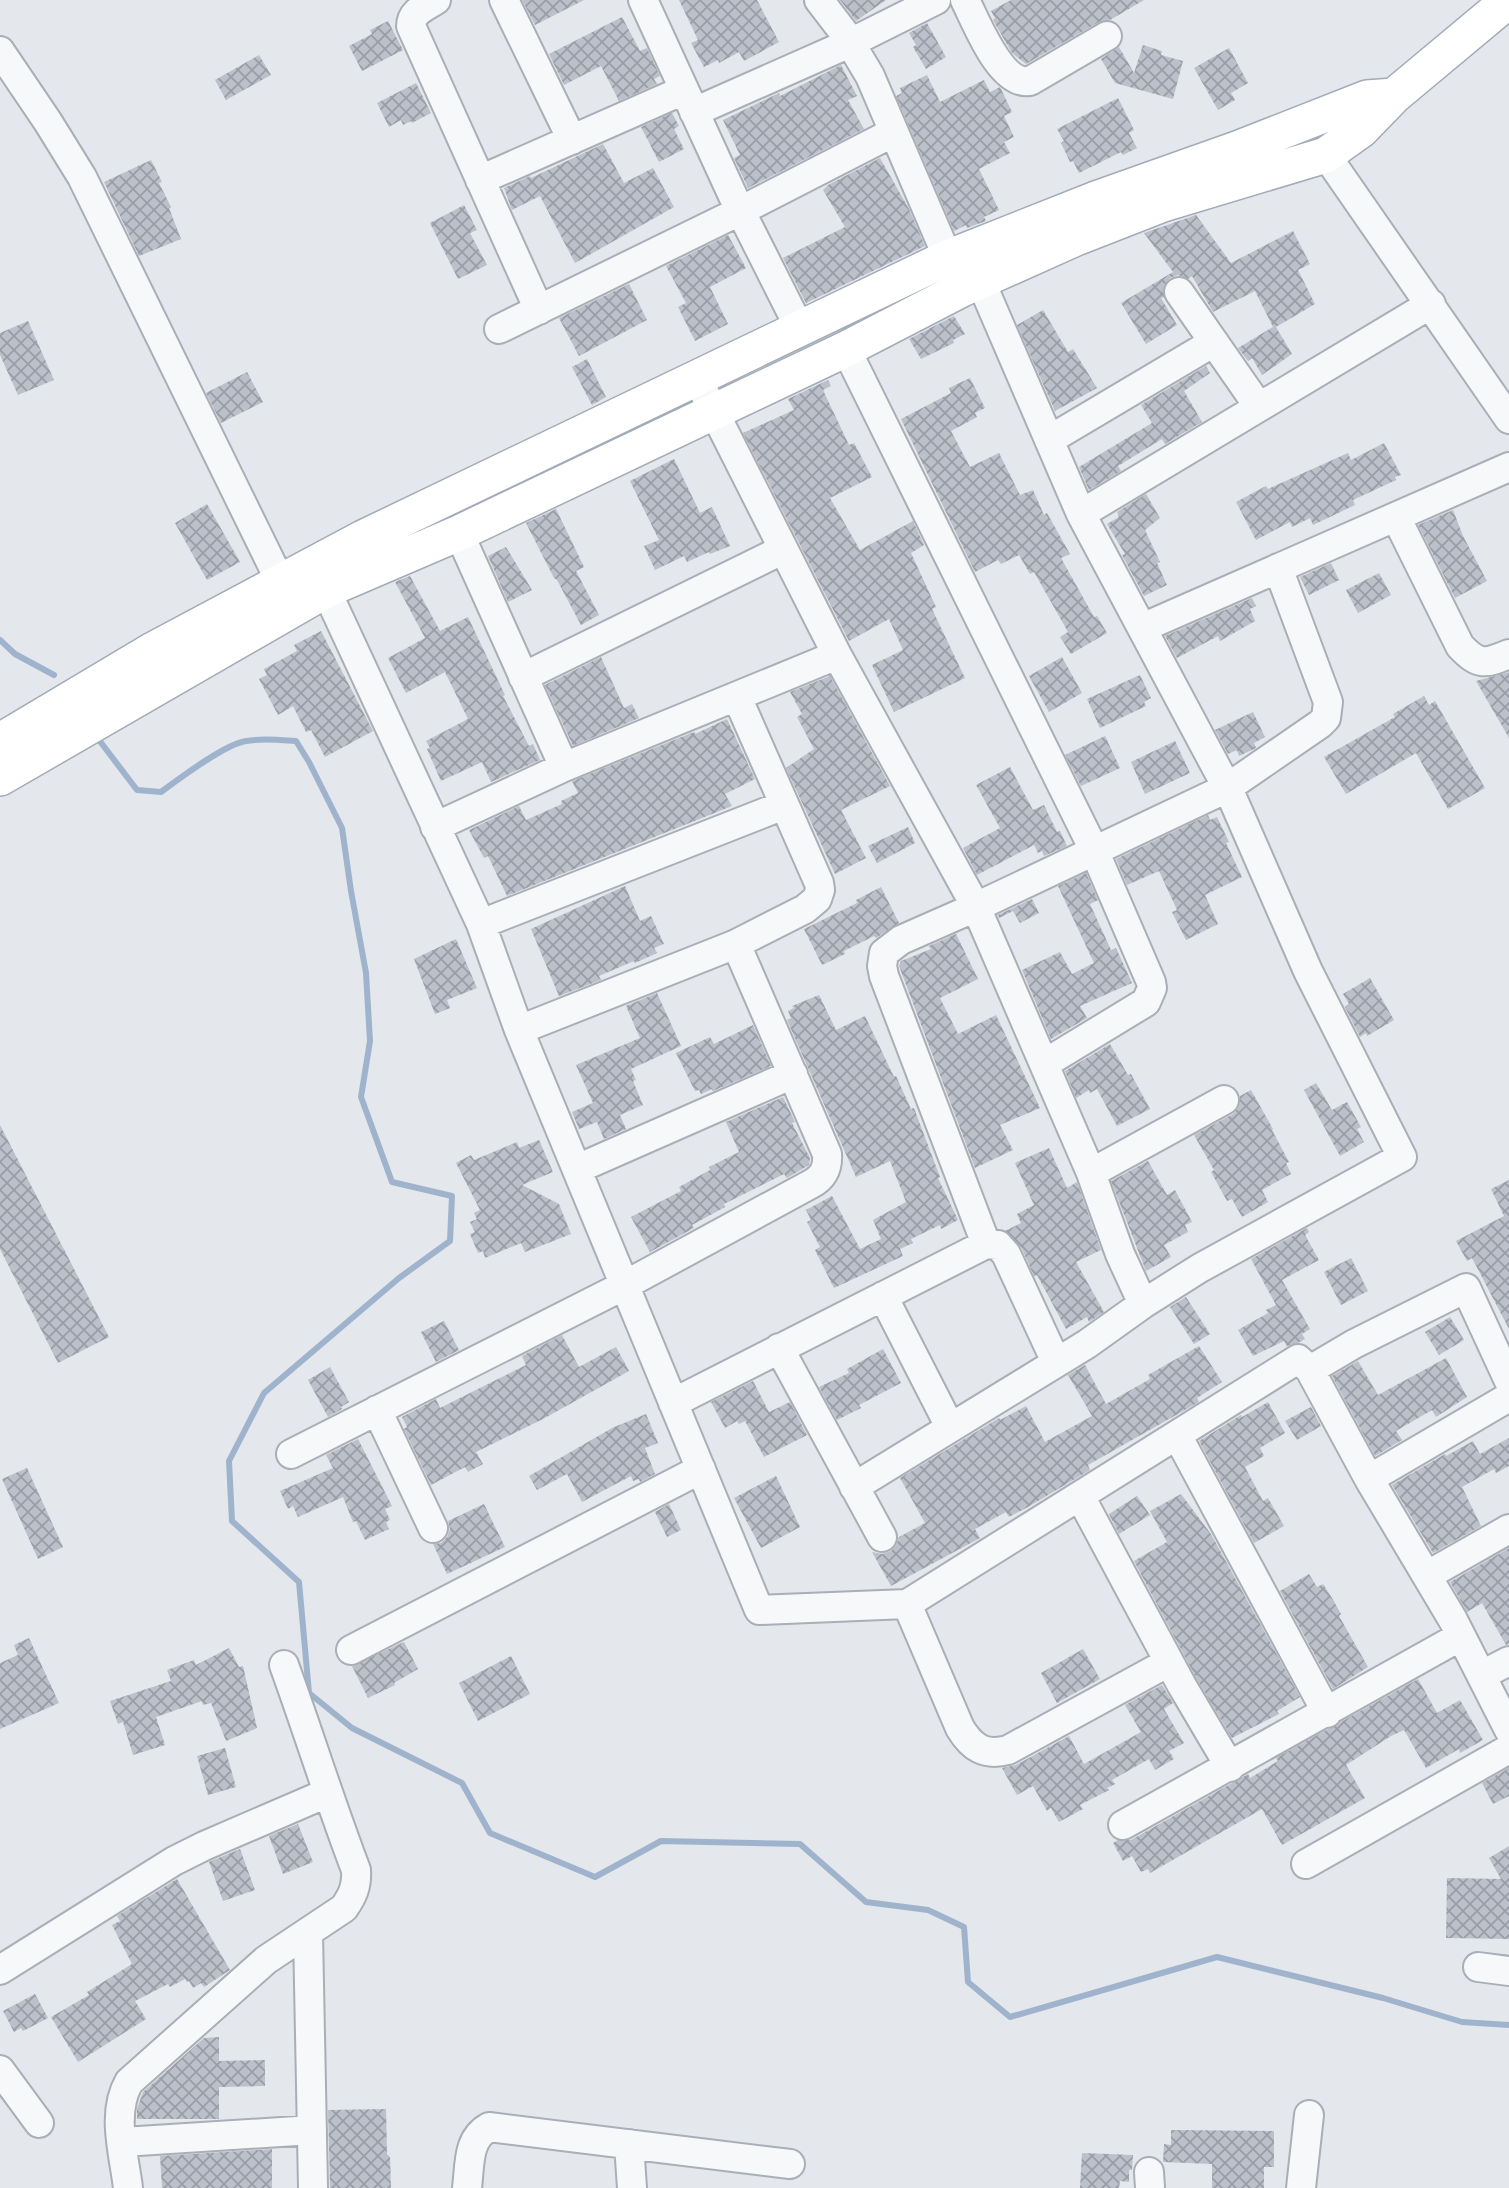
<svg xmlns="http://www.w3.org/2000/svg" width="1509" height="2188" viewBox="0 0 1509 2188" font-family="'Alegreya Sans',sans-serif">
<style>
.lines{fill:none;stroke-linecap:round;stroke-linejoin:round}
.stream{stroke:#9fb4cc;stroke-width:6}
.building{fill:url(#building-cross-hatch)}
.minor-casing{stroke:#a9aeb7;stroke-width:32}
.major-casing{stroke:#a3abb8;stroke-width:38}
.minor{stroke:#f7f8fa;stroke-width:28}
.major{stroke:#fff;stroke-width:35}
</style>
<defs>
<pattern id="building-cross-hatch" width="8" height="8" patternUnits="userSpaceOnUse" patternTransform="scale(1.75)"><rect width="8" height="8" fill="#bbc0ca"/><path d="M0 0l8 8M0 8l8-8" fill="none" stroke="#989da6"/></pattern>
</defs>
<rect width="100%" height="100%" fill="#e4e7ec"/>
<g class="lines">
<path class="stream" d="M 0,640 L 15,654 L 54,675
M 93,736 L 99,740 L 137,790 L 161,792 C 180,778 225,744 246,741 C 263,738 279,740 296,741 L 309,762 L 342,828 L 351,891 L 366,973 L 370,1041 L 361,1097 L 392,1182 L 452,1196 L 450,1241 L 399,1278 L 264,1393 L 229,1461 L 232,1521 L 299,1582 L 309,1693 L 352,1728 L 462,1783 L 490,1833 L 595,1877 L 661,1841 L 800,1844 L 866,1902 L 928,1910 L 964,1927 L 968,1982 L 1010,2017 L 1217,1957 L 1383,1998 L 1462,2022 L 1509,2025"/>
</g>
<path class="building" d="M 522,0 L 584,0 L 535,25 Z
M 679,0 L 757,0 L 779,42 L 744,61 L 739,52 L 719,63 L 718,60 L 704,67 L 691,43 L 698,40 Z
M 840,0 L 886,0 L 856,21 Z
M 1011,0 L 1144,0 L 1110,20 L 1099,22 L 1026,64 L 1012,53 L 993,20 L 995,18 L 991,11 Z
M 622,17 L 640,51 L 647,48 L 660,76 L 654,79 L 657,84 L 619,101 L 601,66 L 564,85 L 549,54 Z
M 388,21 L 403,50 L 362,71 L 349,46 L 372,34 L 370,30 Z
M 927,23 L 946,57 L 926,69 L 913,47 L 916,45 L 909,33 Z
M 1143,45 L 1162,51 L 1161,55 L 1183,61 L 1173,99 L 1115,83 L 1101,59 L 1119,47 L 1134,73 Z
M 1229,48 L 1248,83 L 1231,93 L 1235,100 L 1218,110 L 1194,68 Z
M 259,55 L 271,75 L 226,100 L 215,80 Z
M 841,65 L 857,96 L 848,100 L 864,129 L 748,188 L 734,158 L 740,155 L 723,120 L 779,93 L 780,96 Z
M 927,75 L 940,102 L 984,80 L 990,92 L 1000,87 L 1012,112 L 1004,116 L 1014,137 L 1004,142 L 1010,153 L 979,169 L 999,210 L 984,217 L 986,221 L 967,228 L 966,225 L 954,231 L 896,96 L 902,93 L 900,88 Z
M 416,83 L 431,113 L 412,123 L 411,121 L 403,125 L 401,120 L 389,127 L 377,103 Z
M 1118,98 L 1134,130 L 1129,133 L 1137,148 L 1123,155 L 1121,152 L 1079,173 L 1073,161 L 1070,162 L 1061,143 L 1064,141 L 1057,129 Z
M 672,113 L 679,126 L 674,129 L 684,149 L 659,162 L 641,127 Z
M 603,144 L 624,183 L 653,168 L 674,207 L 575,263 L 540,196 L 512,210 L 504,188 L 530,176 L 531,178 Z
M 880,158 L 909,209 L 925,246 L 806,303 L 783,258 L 845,227 L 823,190 L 828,185 Z
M 151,160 L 162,182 L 159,183 L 171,207 L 169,208 L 181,239 L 139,256 L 104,182 Z
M 464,205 L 477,230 L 470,233 L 487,265 L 458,279 L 430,223 Z
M 1196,215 L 1231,263 L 1293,231 L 1310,264 L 1298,270 L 1315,304 L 1276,327 L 1292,354 L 1262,375 L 1252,358 L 1248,361 L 1238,348 L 1273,327 L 1255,291 L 1213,312 L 1192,276 L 1188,279 L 1178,275 L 1170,278 L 1164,286 L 1164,297 L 1161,298 L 1177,325 L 1146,344 L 1121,303 L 1173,272 L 1144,233 Z
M 728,235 L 746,268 L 710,287 L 728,324 L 695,341 L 678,307 L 686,303 L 666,266 Z
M 629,284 L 647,320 L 579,356 L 559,318 Z
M 1043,310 L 1068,352 L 1073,349 L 1097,388 L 1055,411 L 1017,325 Z
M 954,316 L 965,334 L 953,340 L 954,343 L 921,359 L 909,339 Z
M 28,321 L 54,380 L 18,395 L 0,355 L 0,333 Z
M 587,359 L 606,397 L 592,405 L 572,367 Z
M 1206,366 L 1210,373 L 1184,391 L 1202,422 L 1165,444 L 1162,439 L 1118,466 L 1121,471 L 1089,490 L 1079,467 L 1152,423 L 1141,405 Z
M 247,372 L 263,402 L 221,423 L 206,393 Z
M 970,378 L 985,408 L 975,413 L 977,417 L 951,431 L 970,467 L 999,453 L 1020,495 L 1033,490 L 1044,515 L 1047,513 L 1070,554 L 1061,558 L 1094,617 L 1097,616 L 1107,633 L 1071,654 L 1060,637 L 1068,632 L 1034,572 L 1030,574 L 1019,555 L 1001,564 L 998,560 L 975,572 L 901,419 L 951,393 L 949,388 Z
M 828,380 L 831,386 L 823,390 L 849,445 L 854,443 L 872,477 L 830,498 L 860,550 L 913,521 L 924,545 L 911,553 L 936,607 L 932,609 L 965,678 L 894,712 L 872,665 L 903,650 L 889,619 L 849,641 L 743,433 L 794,410 L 788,399 Z
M 1384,443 L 1401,475 L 1395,477 L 1396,480 L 1353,500 L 1355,505 L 1313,525 L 1310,518 L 1292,527 L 1290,522 L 1256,540 L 1236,502 L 1266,486 L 1268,489 L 1348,453 L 1351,460 Z
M 674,459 L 700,513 L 712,507 L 730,546 L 710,554 L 709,552 L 687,562 L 684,556 L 655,570 L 644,546 L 659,540 L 630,481 Z
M 1146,494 L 1160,518 L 1145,530 L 1160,562 L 1157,563 L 1167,585 L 1144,596 L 1122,555 L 1125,554 L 1107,524 L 1119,517 L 1117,512 Z
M 207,504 L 240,562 L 207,580 L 175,523 Z
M 556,509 L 584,567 L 576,571 L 599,615 L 581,625 L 557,580 L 554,578 L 526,523 Z
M 1453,510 L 1463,536 L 1487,581 L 1455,598 L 1418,525 Z
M 506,547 L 532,590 L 508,602 L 488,556 Z
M 1331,563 L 1339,580 L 1309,595 L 1300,577 Z
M 1379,573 L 1391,595 L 1358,613 L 1346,590 Z
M 410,576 L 440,631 L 468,617 L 505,695 L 503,696 L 529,746 L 533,744 L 540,760 L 491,782 L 482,762 L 441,781 L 427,749 L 430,748 L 426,741 L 468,719 L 445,672 L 406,693 L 388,658 L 425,638 L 395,582 Z
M 1252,598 L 1256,606 L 1250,609 L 1255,621 L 1220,641 L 1218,636 L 1177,658 L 1165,636 Z
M 321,631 L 373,731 L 325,757 L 311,730 L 306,732 L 293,706 L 278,715 L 259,679 L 267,675 L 264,669 L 297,651 L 294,645 Z
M 601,657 L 624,708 L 632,704 L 639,718 L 573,746 L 545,685 Z
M 1062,657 L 1082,693 L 1049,712 L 1029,676 Z
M 1509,672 L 1509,738 L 1476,681 Z
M 1140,675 L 1151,698 L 1144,702 L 1146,706 L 1100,728 L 1087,699 Z
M 830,676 L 890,786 L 841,810 L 866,858 L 835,874 L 786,768 L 814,749 L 797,717 L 802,714 L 790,692 Z
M 1424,696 L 1429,705 L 1435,701 L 1485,788 L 1448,809 L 1416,753 L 1346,794 L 1324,757 L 1395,717 L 1393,714 Z
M 1253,712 L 1265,737 L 1254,743 L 1256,748 L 1239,756 L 1237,750 L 1228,754 L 1215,730 Z
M 727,719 L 755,779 L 725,794 L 732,806 L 507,896 L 488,856 L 484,858 L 469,830 L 519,806 L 526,820 L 562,804 L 561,801 L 578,793 L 572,781 L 694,732 L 695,734 Z
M 1105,736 L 1120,768 L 1081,786 L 1065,755 Z
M 1175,741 L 1190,773 L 1145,794 L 1131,762 Z
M 1010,767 L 1033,810 L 1044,805 L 1057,832 L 1060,831 L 1067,846 L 1044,856 L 1042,851 L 1038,853 L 1034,845 L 977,875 L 963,848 L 1000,828 L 976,785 Z
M 1208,815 L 1210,820 L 1217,817 L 1229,842 L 1226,843 L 1242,877 L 1205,895 L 1218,924 L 1186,940 L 1172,912 L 1177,910 L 1159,871 L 1127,885 L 1116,859 Z
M 908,827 L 915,843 L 877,863 L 868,846 Z
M 1086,873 L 1098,900 L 1090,904 L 1111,950 L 1116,948 L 1132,983 L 1080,1006 L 1087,1018 L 1051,1039 L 1022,970 L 1060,952 L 1072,974 L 1094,963 L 1058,886 Z
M 625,886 L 640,921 L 651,916 L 664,944 L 654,948 L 657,953 L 635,963 L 634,961 L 599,976 L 601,980 L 559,996 L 531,929 Z
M 881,887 L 899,923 L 876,938 L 874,936 L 844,951 L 845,954 L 822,965 L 804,929 L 857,903 L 856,900 Z
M 1032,899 L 1039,913 L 1020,923 L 1013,911 L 999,918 L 998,915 Z
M 956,934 L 978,979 L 940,998 L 958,1034 L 996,1015 L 1040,1108 L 1000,1125 L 1013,1150 L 975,1168 L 899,966 L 901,961 L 931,949 L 929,946 Z
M 456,939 L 477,988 L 447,1000 L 450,1008 L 435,1014 L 414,959 Z
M 1370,978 L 1394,1020 L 1367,1036 L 1366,1033 L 1360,1037 L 1345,1007 L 1349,1004 L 1343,994 Z
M 657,993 L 681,1046 L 631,1069 L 636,1080 L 633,1081 L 643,1105 L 620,1115 L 626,1129 L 604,1139 L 597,1122 L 579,1129 L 572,1112 L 593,1103 L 576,1065 L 640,1038 L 626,1006 Z
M 819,995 L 836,1030 L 865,1016 L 894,1077 L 896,1076 L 911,1109 L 914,1108 L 940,1177 L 938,1178 L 958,1220 L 941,1229 L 940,1225 L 911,1239 L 913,1243 L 900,1249 L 903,1256 L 834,1288 L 815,1250 L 820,1247 L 807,1222 L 811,1220 L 806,1210 L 832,1196 L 860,1249 L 881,1239 L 873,1220 L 906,1202 L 890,1161 L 856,1177 L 787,1020 L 791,1018 L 788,1011 L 794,1008 L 792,1006 Z
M 753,1025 L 771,1066 L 713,1091 L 712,1089 L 701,1094 L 699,1090 L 695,1091 L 676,1053 L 710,1037 L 714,1044 Z
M 1110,1044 L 1128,1075 L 1131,1074 L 1150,1109 L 1117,1126 L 1097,1089 L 1090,1093 L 1089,1090 L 1076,1098 L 1065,1071 Z
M 1316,1083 L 1332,1110 L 1347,1102 L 1361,1127 L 1357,1129 L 1364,1142 L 1340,1156 L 1304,1090 Z
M 1251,1090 L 1273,1129 L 1272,1130 L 1289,1162 L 1286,1163 L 1291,1174 L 1262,1190 L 1268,1202 L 1242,1217 L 1232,1199 L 1227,1201 L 1211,1172 L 1214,1170 L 1194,1135 L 1233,1114 L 1238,1108 L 1240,1096 Z
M 783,1097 L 795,1122 L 792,1123 L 810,1158 L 809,1165 L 787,1178 L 784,1174 L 724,1204 L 725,1207 L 692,1225 L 694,1228 L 650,1252 L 631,1217 L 681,1191 L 679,1187 L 710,1170 L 709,1167 L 739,1152 L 726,1122 Z
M 0,1125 L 109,1337 L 58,1363 L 0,1249 Z
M 539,1140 L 553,1172 L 522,1185 L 559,1204 L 571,1234 L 525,1252 L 521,1243 L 485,1258 L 483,1251 L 478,1253 L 470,1234 L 475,1232 L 470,1222 L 477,1219 L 474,1213 L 480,1210 L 456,1163 L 471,1155 L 474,1160 L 517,1142 L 519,1148 Z
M 1049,1148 L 1067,1188 L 1077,1182 L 1101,1250 L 1076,1262 L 1104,1312 L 1089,1322 L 1087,1317 L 1066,1329 L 1037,1275 L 1034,1276 L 1021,1247 L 1005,1231 L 1021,1223 L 1017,1214 L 1034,1205 L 1015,1163 Z
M 1148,1161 L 1167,1195 L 1175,1190 L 1192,1222 L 1185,1225 L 1188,1232 L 1164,1245 L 1171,1257 L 1146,1271 L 1111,1181 Z
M 1509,1180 L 1509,1329 L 1472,1258 L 1467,1261 L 1456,1241 L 1504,1216 L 1491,1189 Z
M 1307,1228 L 1309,1232 L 1305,1235 L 1319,1260 L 1282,1280 L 1310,1329 L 1302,1334 L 1305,1339 L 1298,1343 L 1287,1346 L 1284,1341 L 1253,1356 L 1238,1330 L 1268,1313 L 1266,1310 L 1276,1305 L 1251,1259 Z
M 1351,1258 L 1368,1291 L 1341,1305 L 1324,1272 Z
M 1186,1297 L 1210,1334 L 1194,1344 L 1170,1307 Z
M 1450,1317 L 1464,1340 L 1439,1355 L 1425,1332 Z
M 444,1321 L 459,1350 L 436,1362 L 421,1332 Z
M 562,1335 L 579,1367 L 616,1347 L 629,1371 L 543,1419 L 476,1452 L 483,1464 L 468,1472 L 465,1467 L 431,1485 L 404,1429 L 407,1427 L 402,1417 L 436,1399 L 440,1408 L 526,1365 L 522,1356 Z
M 1199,1346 L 1222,1382 L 1197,1398 L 1199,1402 L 1088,1465 L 1090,1470 L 1028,1507 L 1009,1517 L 1006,1512 L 975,1529 L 980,1538 L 891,1586 L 872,1552 L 882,1554 L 891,1551 L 896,1545 L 899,1537 L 925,1523 L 900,1478 L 999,1418 L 1000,1420 L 1026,1406 L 1045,1442 L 1092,1416 L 1068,1375 L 1085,1365 L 1106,1404 L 1150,1379 L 1148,1375 Z
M 883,1349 L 901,1383 L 859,1405 L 861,1408 L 837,1420 L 819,1387 L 849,1373 L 847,1369 Z
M 1446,1358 L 1467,1397 L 1436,1417 L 1432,1410 L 1396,1431 L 1402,1440 L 1375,1456 L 1332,1376 L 1358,1361 L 1378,1395 Z
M 330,1367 L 349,1402 L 341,1407 L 342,1409 L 328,1417 L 308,1380 Z
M 753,1381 L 769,1412 L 790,1402 L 807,1435 L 764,1457 L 745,1421 L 739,1424 L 737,1421 L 725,1428 L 711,1402 Z
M 1268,1402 L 1285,1433 L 1260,1448 L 1264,1456 L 1245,1467 L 1263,1501 L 1268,1498 L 1284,1526 L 1254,1543 L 1199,1441 L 1241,1415 L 1242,1417 Z
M 1311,1407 L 1321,1426 L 1297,1440 L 1285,1421 Z
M 646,1414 L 658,1443 L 645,1448 L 655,1474 L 640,1482 L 639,1479 L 633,1481 L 631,1476 L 582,1502 L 567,1474 L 537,1490 L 529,1476 L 612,1428 Z
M 1509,1438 L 1509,1466 L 1496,1473 L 1494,1469 L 1462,1487 L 1481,1526 L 1433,1553 L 1392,1485 L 1445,1454 L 1446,1456 L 1473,1441 L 1480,1454 Z
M 358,1439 L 392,1506 L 385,1509 L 390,1520 L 386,1522 L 389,1529 L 365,1540 L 356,1521 L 353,1522 L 343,1497 L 298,1517 L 293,1506 L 288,1509 L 280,1491 L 333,1468 L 326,1455 Z
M 27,1468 L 63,1547 L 38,1559 L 2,1479 Z
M 776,1476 L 800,1527 L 761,1548 L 734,1498 Z
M 1181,1494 L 1211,1534 L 1300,1697 L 1277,1711 L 1279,1714 L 1232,1738 L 1195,1676 L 1134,1561 L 1167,1542 L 1150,1511 Z
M 1137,1496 L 1150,1515 L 1119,1534 L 1109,1514 Z
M 484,1504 L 505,1547 L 447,1574 L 433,1544 L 441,1543 L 447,1537 L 450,1529 L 448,1521 Z
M 669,1504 L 681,1530 L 667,1537 L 655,1512 Z
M 1509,1548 L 1509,1644 L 1506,1645 L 1482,1603 L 1467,1612 L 1450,1582 Z
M 1309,1574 L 1317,1587 L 1323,1584 L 1332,1598 L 1341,1614 L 1339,1616 L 1368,1667 L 1333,1689 L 1280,1591 Z
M 29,1638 L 59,1703 L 0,1729 L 0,1663 L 18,1655 L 14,1645 Z
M 404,1642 L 418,1669 L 394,1683 L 395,1685 L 368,1698 L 352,1666 Z
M 229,1648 L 239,1667 L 243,1666 L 257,1728 L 226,1741 L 211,1703 L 203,1705 L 202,1701 L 156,1717 L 165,1745 L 133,1755 L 123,1722 L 118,1724 L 110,1701 L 171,1681 L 167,1670 L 194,1660 L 196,1665 Z
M 1083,1649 L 1100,1679 L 1057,1703 L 1041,1673 Z
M 511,1656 L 530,1694 L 478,1721 L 459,1683 Z
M 1418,1679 L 1437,1713 L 1460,1700 L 1483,1740 L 1460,1753 L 1459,1749 L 1426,1768 L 1404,1730 L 1391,1736 L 1346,1765 L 1365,1798 L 1282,1845 L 1262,1809 L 1150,1873 L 1148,1869 L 1141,1872 L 1132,1856 L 1123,1861 L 1113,1843 L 1118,1840 L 1131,1840 L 1248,1774 L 1250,1778 L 1278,1761 L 1276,1758 Z
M 1162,1685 L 1173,1703 L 1164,1709 L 1184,1743 L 1169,1751 L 1174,1759 L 1155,1770 L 1149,1759 L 1112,1780 L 1115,1784 L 1107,1788 L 1109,1790 L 1080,1805 L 1083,1809 L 1059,1822 L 1051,1808 L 1047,1811 L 1033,1786 L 1017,1795 L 1002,1768 L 1016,1765 L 1069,1736 L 1084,1764 L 1141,1732 L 1125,1705 Z
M 225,1748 L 236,1787 L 208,1795 L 197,1756 Z
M 1509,1768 L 1509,1796 L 1493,1804 L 1482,1783 Z
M 298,1824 L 313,1862 L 283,1874 L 269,1836 Z
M 1509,1846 L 1509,1939 L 1446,1938 L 1447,1878 L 1501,1879 L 1489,1858 Z
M 240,1849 L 255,1890 L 223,1901 L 209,1862 Z
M 177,1879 L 230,1970 L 204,1987 L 201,1983 L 193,1988 L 189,1981 L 187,1982 L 185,1979 L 170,1987 L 168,1984 L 135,2001 L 146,2019 L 78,2062 L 51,2017 L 89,1995 L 87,1992 L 132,1964 L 112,1925 L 120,1921 L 117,1916 Z
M 35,1994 L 48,2018 L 23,2031 L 21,2028 L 14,2032 L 3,2011 Z
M 219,2037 L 219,2061 L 265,2060 L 265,2086 L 219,2087 L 219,2119 L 137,2119 L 137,2109 L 143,2092 L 204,2038 Z
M 386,2109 L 387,2154 L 390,2157 L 391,2188 L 330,2188 L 328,2110 Z
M 1171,2130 L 1274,2131 L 1274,2167 L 1264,2167 L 1264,2188 L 1212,2188 L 1212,2164 L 1163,2162 L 1164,2144 L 1171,2145 Z
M 272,2149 L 272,2188 L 162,2188 L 160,2156 Z
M 1082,2153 L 1133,2155 L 1132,2170 L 1129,2170 L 1129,2182 L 1120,2181 L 1119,2188 L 1080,2188 Z"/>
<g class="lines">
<defs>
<path id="minor" d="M 436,0 C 425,7 411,12 411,26 L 539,310
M 504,0 L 572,140
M 643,0 L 733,196 L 800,329
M 819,0 L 845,34 L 870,76 L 956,277
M 965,0 C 976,21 1000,86 1030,81 L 1107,36
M 0,51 L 48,122 L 82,177 L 280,581
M 694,112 L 850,43 L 936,0
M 1326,155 L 1509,419
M 480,180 L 684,90
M 1179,292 L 1259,407
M 499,329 L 740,211 L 894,132
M 846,349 L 1094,850 L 1151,982 L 1152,988 L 1146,1002 L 1044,1064
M 697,378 L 837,655 L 976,907 L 1091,1173 L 1120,1254 L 1143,1304
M 1049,440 L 1214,342
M 1081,514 L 1431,304
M 1396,517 L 1460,646 C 1479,666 1485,664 1509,654
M 459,533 L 564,767
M 326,590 L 481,924 L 519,1030 L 759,1610 L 907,1604 L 1298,1359 L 1310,1370 L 1369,1479 L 1453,1620 L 1509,1730
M 1142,628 L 1509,467
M 523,677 L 782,550
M 435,827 L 564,767 L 837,655
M 481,924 L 784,805
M 519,1030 L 736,944 L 805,909 L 817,899 L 820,890 L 819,883 L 737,697
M 577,1169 L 793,1074
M 1091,1173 L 1224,1100
M 986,1244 L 884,976 L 882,966 L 884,953 L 901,940 L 976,907 L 1227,788 L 1320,724 L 1326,718 L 1328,702 L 1278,568
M 883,1296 L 950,1427
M 779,1348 L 882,1537
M 1310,1370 L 1354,1344 L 1466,1288 L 1509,1381
M 673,1403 L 986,1244 L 998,1245 L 1006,1254 L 1056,1362
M 377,1410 L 433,1528
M 1177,1435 L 1327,1713
M 291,1454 L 625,1285 L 811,1184 C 824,1177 828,1168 827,1154 L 736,944
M 1369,1479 L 1509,1397
M 854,1487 L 1087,1344 L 1143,1304 L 1200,1268 L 1402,1157 L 1308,971 L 1231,795 L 1081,514 L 981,282
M 1080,1496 L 1181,1684 L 1230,1767
M 1428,1575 L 1509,1529
M 907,1604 L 960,1728 C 972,1748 985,1756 1008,1750 L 1169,1662
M 351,1650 L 701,1469
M 1482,1675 L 1509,1661
M 1123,1825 L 1461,1636
M 1306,1864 L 1509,1749
M 308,1932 L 313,2188
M 1478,1967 L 1509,1971
M 0,1970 L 174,1861 L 204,1846 L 327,1793
M 0,2070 L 39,2123
M 123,2142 L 312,2130
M 629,2144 L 632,2188
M 1149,2172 L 1150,2188
M 128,2188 C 124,2154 111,2113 129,2082 L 266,1960 L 344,1908 C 353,1895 357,1886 356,1870 C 330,1802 309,1734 284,1665
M 467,2188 C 470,2165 467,2139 489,2127 L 790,2164
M 1301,2188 L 1309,2115"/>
<path id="major" d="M 0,741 L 151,651 L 363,538 L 947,258 L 1096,199 L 1237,149 L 1367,98 L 1394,96
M 0,778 L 326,590 L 459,533 L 846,349 L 962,289 L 1076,238 L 1163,204 L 1326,155 L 1361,130 L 1394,96 L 1509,0"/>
</defs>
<use href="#minor" class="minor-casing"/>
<use href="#major" class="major-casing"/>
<use href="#minor" class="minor"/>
<use href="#major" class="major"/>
</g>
</svg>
